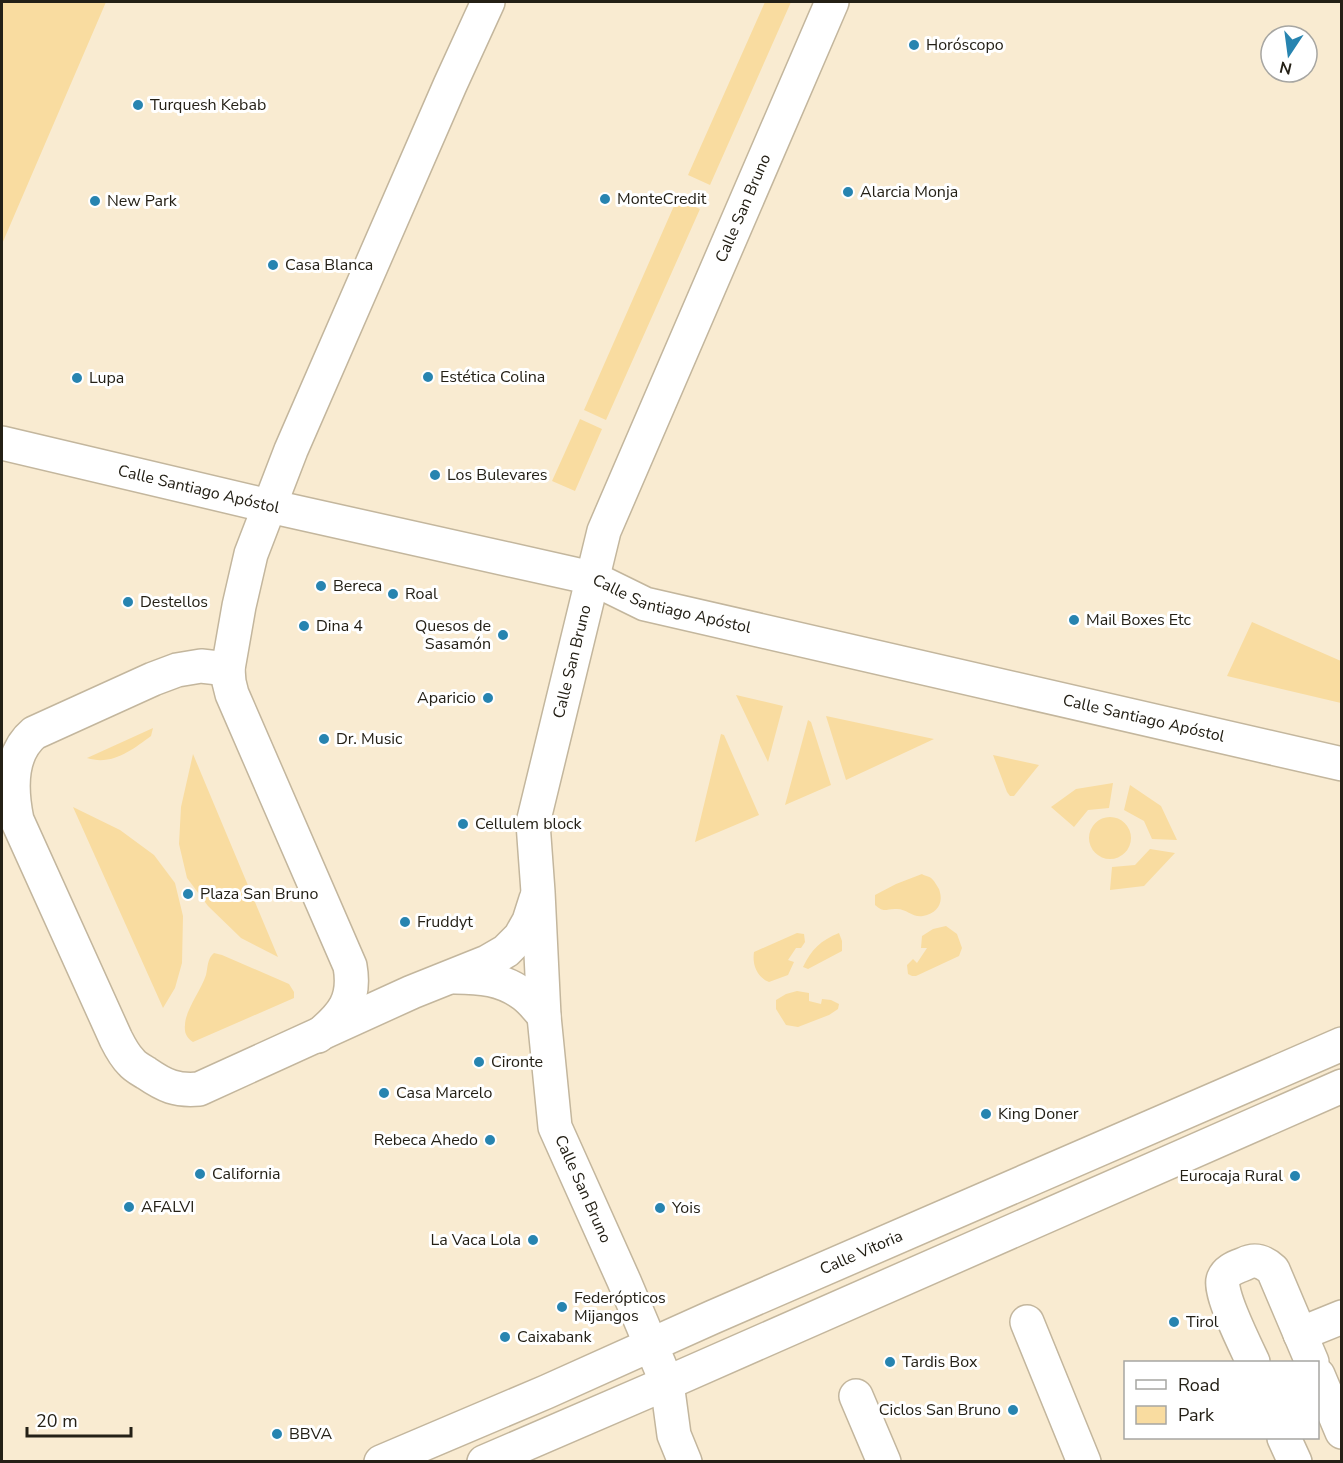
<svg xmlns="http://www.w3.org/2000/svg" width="1343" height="1463" viewBox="0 0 1343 1463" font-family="'Nunito Sans',sans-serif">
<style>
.green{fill:#f9dca0}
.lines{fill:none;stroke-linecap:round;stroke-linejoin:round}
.street-casing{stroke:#c3b69d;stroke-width:36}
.highway-casing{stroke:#c3b69d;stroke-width:36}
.street{stroke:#fff;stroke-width:33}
.highway{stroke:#fff;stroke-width:33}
.poi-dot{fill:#2784b0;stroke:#fff;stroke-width:2}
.labels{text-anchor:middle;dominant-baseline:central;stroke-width:6;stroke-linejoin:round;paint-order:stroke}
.poi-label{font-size:16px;fill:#242016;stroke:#fff;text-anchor:start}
.street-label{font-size:16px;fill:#242016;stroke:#fff}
</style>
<rect width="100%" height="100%" fill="#f9ebd1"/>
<path class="green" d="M 2,2 L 106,2 L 2,244 Z
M 765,2 L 791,2 L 710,185 L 688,175 Z
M 677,199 L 700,209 L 606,420 L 584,410 Z
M 580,419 L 602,429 L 575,491 L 552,481 Z
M 1252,622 L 1341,661 L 1341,703 L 1227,676 Z
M 736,695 L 783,706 L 768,762 Z
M 826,716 L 934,739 L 846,780 Z
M 808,720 L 811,722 L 831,785 L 785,805 Z
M 153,728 L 151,736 C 132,750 112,766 87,758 Z
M 721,734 L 724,735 L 759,815 L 695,842 Z
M 193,754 L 278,957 L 241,938 L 208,906 L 187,878 L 179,844 L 181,807 Z
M 993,755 L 1039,765 L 1014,796 L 1010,796 L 1007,792 Z
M 1113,783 L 1109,808 L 1088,810 L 1074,827 L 1051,807 L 1076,789 Z
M 1130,785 L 1161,806 L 1177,840 L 1152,839 L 1144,821 L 1124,810 Z
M 73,807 L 120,830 L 154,855 L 175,883 L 183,916 L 182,963 L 175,988 L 163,1008 Z
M1089 838a21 21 0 1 1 42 0a21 21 0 1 1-42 0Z
M 1150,849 L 1175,853 L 1144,886 L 1110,890 L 1112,867 L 1135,865 Z
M 922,874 C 923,875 930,877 931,878 C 934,880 937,886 939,889 C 944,903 938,913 923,916 C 913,918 907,909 897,909 C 886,908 885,914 875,905 L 875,895 L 896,884 Z
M 946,926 L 957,934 L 962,948 L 959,956 L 916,976 L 912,976 L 908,974 L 907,965 L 913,959 L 917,963 L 927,948 L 921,948 L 922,936 L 933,929 Z
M 797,933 L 804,934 L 805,942 L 801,948 L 796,948 L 788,960 L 794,962 L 788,975 L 769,982 C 757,977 752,965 754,952 Z
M 839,933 L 842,941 L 842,951 L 808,969 L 803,967 C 811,950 821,940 839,933 Z
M 214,953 L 222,955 L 289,984 L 294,992 L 294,998 L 193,1042 C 187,1038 184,1033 185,1025 C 185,1011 201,990 206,975 C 208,967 207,959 214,953 Z
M 797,991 L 809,993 L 809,1001 L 821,1004 L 822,999 L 831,1000 L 839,1004 L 838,1009 L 829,1015 L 798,1027 L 786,1025 L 776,1009 L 776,1000 L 786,994 Z"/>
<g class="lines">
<defs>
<g id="street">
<path id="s1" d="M 2,443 L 269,506 L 592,578 L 645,604 L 1342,764"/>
<path d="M 228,669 L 201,666 L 177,670 L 153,679 L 34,733 C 9,754 11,791 17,820 L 116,1039 C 120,1047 125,1056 131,1062 C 135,1067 141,1070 146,1073 C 165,1086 176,1091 199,1089 L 412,992 L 487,962 L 506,951 L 520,937 L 529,921 L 536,899"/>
<path d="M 455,977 C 480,977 503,979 524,995 C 532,1001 538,1009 544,1016"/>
<path d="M 318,1036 C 343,1015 356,1000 350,966 L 232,694 L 229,682 L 228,669 L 239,606 L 251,554 L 291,450 L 450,85 L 488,2"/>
<path d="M 1027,1322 L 1084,1462"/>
<path d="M 1300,1334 L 1342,1317"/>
<path d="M 1253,1362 C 1246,1347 1219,1293 1223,1280 C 1226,1270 1236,1267 1244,1264 C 1256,1258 1264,1262 1273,1270 L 1312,1362"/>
<path d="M 1318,1375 L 1342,1432"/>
<path d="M 856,1396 L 884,1462"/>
<path d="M 1284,1438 L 1295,1462"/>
<path id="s2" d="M 685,1462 L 674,1435 L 667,1383 L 624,1281 L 555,1127 L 544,1016 L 538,892 L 533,823 L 604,531 L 832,2"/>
</g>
<g id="highway">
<path id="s3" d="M 381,1462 L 546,1392 L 713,1317 L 1342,1044"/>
<path d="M 484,1462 L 667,1383 L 1342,1086"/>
</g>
</defs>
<use href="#street" class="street-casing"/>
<use href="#highway" class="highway-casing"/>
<use href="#street" class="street"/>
<use href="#highway" class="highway"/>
</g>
<g class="poi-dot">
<circle cx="914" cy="45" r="6"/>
<circle cx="138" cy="105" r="6"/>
<circle cx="848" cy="192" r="6"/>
<circle cx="605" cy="199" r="6"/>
<circle cx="95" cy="201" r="6"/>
<circle cx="273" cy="265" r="6"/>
<circle cx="428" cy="377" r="6"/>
<circle cx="77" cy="378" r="6"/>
<circle cx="435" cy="475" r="6"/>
<circle cx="321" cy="586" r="6"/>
<circle cx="393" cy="594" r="6"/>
<circle cx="128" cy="602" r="6"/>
<circle cx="1074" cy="620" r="6"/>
<circle cx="304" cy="626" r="6"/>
<circle cx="503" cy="635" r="6"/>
<circle cx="488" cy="698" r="6"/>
<circle cx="324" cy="739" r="6"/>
<circle cx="463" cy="824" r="6"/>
<circle cx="188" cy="894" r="6"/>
<circle cx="405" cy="922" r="6"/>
<circle cx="479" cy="1062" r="6"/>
<circle cx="384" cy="1093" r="6"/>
<circle cx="986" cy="1114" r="6"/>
<circle cx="490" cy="1140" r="6"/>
<circle cx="200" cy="1174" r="6"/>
<circle cx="1295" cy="1176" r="6"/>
<circle cx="129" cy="1207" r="6"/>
<circle cx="660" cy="1208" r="6"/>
<circle cx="533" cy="1240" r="6"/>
<circle cx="562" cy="1307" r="6"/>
<circle cx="1174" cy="1322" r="6"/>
<circle cx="505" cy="1337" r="6"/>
<circle cx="890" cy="1362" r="6"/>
<circle cx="1013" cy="1410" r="6"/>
<circle cx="277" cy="1434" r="6"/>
</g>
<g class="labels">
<g class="poi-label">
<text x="926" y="45">Horóscopo</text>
<text x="150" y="105">Turquesh Kebab</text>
<text x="860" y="192">Alarcia Monja</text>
<text x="617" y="199">MonteCredit</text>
<text x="107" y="201">New Park</text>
<text x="285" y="265">Casa Blanca</text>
<text x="440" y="377">Estética Colina</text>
<text x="89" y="378">Lupa</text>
<text x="447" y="475">Los Bulevares</text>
<text x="333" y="586">Bereca</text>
<text x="405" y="594">Roal</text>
<text x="140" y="602">Destellos</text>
<text x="1086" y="620">Mail Boxes Etc</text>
<text x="316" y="626">Dina 4</text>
<text x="491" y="626" text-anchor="end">Quesos de<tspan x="491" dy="18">Sasamón</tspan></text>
<text x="476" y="698" text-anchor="end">Aparicio</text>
<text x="336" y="739">Dr. Music</text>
<text x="475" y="824">Cellulem block</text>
<text x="200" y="894">Plaza San Bruno</text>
<text x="417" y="922">Fruddyt</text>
<text x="491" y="1062">Cironte</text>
<text x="396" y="1093">Casa Marcelo</text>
<text x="998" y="1114">King Doner</text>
<text x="478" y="1140" text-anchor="end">Rebeca Ahedo</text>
<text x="212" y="1174">California</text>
<text x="1283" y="1176" text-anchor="end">Eurocaja Rural</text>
<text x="141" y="1207">AFALVI</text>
<text x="672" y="1208">Yois</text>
<text x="521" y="1240" text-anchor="end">La Vaca Lola</text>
<text x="574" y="1298">Federópticos<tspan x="574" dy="18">Mijangos</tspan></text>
<text x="1186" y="1322">Tirol</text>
<text x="517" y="1337">Caixabank</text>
<text x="902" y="1362">Tardis Box</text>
<text x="1001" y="1410" text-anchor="end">Ciclos San Bruno</text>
<text x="289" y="1434">BBVA</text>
</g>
<g class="street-label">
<text stroke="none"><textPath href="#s2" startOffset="1318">Calle San Bruno</textPath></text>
<text stroke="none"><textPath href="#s1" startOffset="202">Calle Santiago Apóstol</textPath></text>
<text stroke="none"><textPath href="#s1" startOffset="690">Calle Santiago Apóstol</textPath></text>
<text stroke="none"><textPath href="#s2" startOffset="832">Calle San Bruno</textPath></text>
<text stroke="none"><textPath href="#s1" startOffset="1176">Calle Santiago Apóstol</textPath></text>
<text transform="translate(583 1189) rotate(66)">Calle San Bruno</text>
<text stroke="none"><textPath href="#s3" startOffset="524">Calle Vitoria</textPath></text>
</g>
</g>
<rect width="1343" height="1463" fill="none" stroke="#242016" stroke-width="6"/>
<rect x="1124" y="1361" width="195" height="78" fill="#ffffff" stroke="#a7a6a2" stroke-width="1.5"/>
<rect x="1136" y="1380" width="30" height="9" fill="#ffffff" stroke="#a7a6a2" stroke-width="1.5"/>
<text x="1178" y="1391" font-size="18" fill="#242016">Road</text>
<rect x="1136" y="1406" width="30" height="18" fill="#f9dca0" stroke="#a7a6a2" stroke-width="1.5"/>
<text x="1178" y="1421" font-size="18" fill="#242016">Park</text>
<g transform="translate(1289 54) rotate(193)"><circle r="28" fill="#ffffff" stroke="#a7a6a2" stroke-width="1.5"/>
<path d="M0-4.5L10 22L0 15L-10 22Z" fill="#2784b0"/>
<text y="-9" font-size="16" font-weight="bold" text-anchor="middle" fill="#242016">N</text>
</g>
<path d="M27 1427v9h104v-9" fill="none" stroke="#242016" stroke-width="3"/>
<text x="36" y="1427" font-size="18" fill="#242016" stroke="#ffffff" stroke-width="4.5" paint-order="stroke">20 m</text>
</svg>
